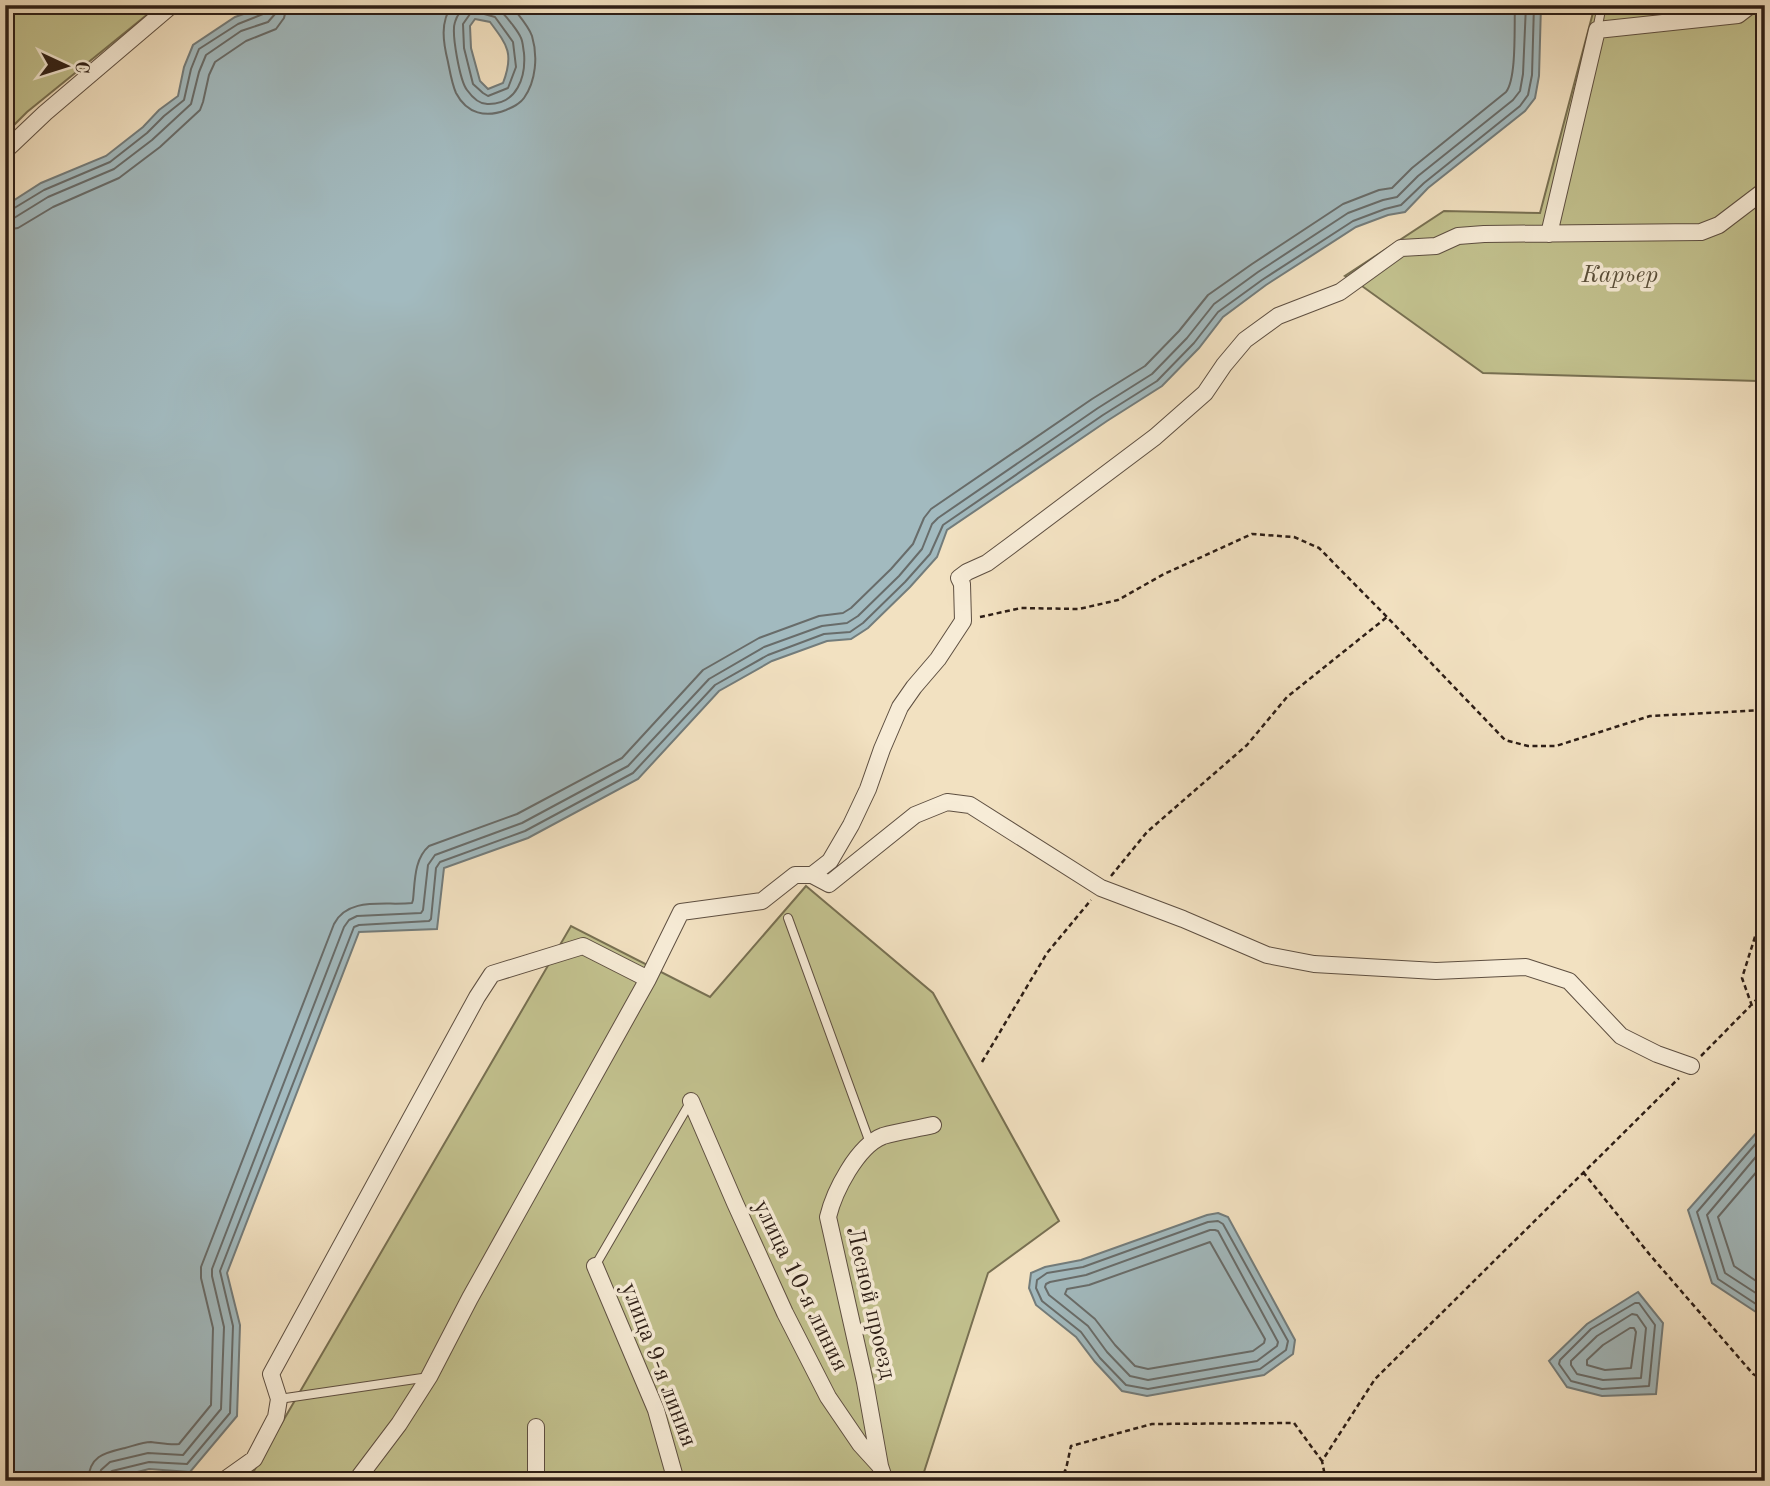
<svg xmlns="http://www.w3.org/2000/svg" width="1770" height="1486" viewBox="0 0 1770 1486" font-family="'Old Standard TT',serif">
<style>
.green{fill:#c2c18e;stroke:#787052;stroke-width:2}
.water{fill:#a2babf;stroke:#737c7b;stroke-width:2;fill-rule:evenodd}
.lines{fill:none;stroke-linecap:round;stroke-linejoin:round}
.shore{stroke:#686c6a;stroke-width:2}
.service-casing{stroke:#5e4f41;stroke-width:10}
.minor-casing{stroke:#5e4f41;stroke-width:18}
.path{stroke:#2d1e16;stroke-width:2.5;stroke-dasharray:5 3.5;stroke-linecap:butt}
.service{stroke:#f7ecd7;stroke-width:8}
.minor{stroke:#f7ecd7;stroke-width:16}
.labels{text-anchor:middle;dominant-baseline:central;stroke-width:7;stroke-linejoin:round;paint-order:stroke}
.park-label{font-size:24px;font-style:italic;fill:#5a4f3a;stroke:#f7ecd7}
.street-label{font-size:24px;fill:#2d1e16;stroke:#f7ecd7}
</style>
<rect width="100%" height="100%" fill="#f2e1c1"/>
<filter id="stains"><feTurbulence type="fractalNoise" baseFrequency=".00286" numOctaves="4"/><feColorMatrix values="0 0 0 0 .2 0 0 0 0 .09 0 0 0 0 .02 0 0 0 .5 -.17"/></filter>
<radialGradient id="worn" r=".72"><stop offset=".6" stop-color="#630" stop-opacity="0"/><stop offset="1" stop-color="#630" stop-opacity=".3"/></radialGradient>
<path class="green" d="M 5,5 L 159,5 L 27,112 L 5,134 Z
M 1595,5 L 1765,5 L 1765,375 L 1758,381 L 1483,373 L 1355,281 L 1345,276 L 1444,211 L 1540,213 Z
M 806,886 L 933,993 L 1059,1221 L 988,1273 L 924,1472 L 902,1479 L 902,1481 L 248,1481 L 571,926 L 710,997 Z"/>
<path class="water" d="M 269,5 L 1541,5 L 1539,76 L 1535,98 L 1525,111 L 1428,188 L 1405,212 L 1388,215 L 1356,227 L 1266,285 L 1223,317 L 1199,348 L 1162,386 L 1107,421 L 947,530 L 937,557 L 910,587 L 868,628 L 851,639 L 827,641 L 772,661 L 719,691 L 638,779 L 528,838 L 444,868 L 437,929 L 359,932 L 227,1273 L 240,1325 L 237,1416 L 190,1472 L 149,1469 L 102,1481 L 5,1481 L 5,206 L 41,183 L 106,156 L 143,127 L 159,110 L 178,96 L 184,67 L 193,45 L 235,17 ZM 475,19 L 490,22 C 508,46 514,54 503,83 L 488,89 L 480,81 L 471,48 L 470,26 Z
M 1765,1123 L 1765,1318 L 1712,1283 L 1688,1210 Z
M 1218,1213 L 1228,1217 L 1295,1340 L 1293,1354 L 1264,1375 L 1147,1396 L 1122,1391 L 1095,1362 L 1076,1337 L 1036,1305 L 1029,1288 L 1031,1273 L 1045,1267 L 1081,1260 L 1207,1215 Z
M 1638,1292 L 1663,1323 L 1656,1394 L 1602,1396 L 1567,1387 L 1549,1361 L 1587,1324 Z"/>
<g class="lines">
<path class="shore" d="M 452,5 C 440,22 443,42 448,62 C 450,72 452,84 456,93 C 467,114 486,118 506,110 C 513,107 520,104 524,98 C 536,81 538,56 532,36 C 528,25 518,15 511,5
M 468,5 C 462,9 457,15 455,22 C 451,33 460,81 467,90 C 472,97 480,105 489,104 C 517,104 526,77 524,53 C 523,48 523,42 521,38 C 519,33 515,28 512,24 C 504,14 500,8 487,5
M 477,12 L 495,17 L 513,42 L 516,67 L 508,88 L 488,96 L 483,93 L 473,84 L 464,48 L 463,24 L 470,14 Z
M 5,211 L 11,210 L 44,190 L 110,162 L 147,133 L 164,116 L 184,100 L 191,69 L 199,49 L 238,24 L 263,14 L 267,11 L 267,5
M 5,220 L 14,218 L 48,197 L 114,169 L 152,140 L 191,104 L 199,72 L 206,55 L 241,31 L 268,22 L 275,14 L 276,5
M 5,230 L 18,228 L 53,207 L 119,178 L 160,147 L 200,110 L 203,102 L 209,75 L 215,62 L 246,41 L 276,29 L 284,18 L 287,5
M 1765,1133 L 1697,1212 L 1718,1279 L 1765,1310
M 1765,1146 L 1707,1215 L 1725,1273 L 1765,1299
M 1765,1162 L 1718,1217 L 1734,1266 L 1765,1287
M 1218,1221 L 1223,1224 L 1288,1341 L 1286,1350 L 1260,1369 L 1148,1389 L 1126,1385 L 1100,1358 L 1081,1332 L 1042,1301 L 1036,1288 L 1037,1280 L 1047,1273 L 1083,1267 L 1208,1222 Z
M 1210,1230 L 1215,1230 L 1218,1231 L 1278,1342 L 1277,1346 L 1257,1361 L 1148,1380 L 1130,1376 L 1107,1352 L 1088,1326 L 1049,1295 L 1045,1287 L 1046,1284 L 1050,1282 L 1086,1275 Z
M 1210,1242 L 1265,1339 L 1264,1343 L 1253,1351 L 1148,1369 L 1135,1366 L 1115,1345 L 1095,1319 L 1065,1294 L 1067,1289 L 1089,1285 Z
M 1635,1303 L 1639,1303 L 1655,1325 L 1649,1386 L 1602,1389 L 1571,1381 L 1559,1364 L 1560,1360 L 1591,1329 Z
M 1632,1314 L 1637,1315 L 1646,1328 L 1641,1378 L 1603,1380 L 1577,1374 L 1571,1365 L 1571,1361 L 1597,1336 Z
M 1630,1328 L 1634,1328 L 1636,1332 L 1631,1368 L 1605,1370 L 1587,1365 L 1587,1360 L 1603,1345 Z
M 88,1481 C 89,1456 104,1453 125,1448 C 133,1446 142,1442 151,1442 C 161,1443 170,1445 179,1444 L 211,1405 L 213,1328 L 201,1278 L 201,1267 L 334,924 C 348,896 386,906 412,903 L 413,900 C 415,881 414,859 429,846 L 517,814 L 622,758 L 703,670 L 759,638 L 819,616 L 843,613 L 851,608 L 891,569 L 913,544 L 924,518 L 931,509 L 1092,399 L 1145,366 L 1179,331 L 1208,295 L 1252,264 L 1343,204 L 1379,190 L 1392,188 L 1412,168 L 1506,92 C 1517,78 1514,25 1515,5
M 98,1481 L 101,1470 L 110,1462 L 148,1453 L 183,1455 L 221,1409 L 224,1327 L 212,1276 L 212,1269 L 344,927 L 349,920 L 357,916 L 421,913 L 423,910 L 428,865 L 435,855 L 522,823 L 628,766 L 709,679 L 764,647 L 822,626 L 847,623 L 858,616 L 899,576 L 922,549 L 932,524 L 938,518 L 1098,408 L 1152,374 L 1187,338 L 1214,304 L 1258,272 L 1348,213 L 1383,200 L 1397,197 L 1418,176 L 1513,100 L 1520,91 L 1523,74 L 1526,5
M 107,1481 L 108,1475 L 112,1471 L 149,1462 L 187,1464 L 230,1413 L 233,1326 L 220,1271 L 354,927 L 359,925 L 429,921 L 431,919 L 436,868 L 440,862 L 525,831 L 633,773 L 715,685 L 768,655 L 824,634 L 850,632 L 863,623 L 905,582 L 930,554 L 943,525 L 1103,415 L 1157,381 L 1194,343 L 1218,312 L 1262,280 L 1353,221 L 1385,209 L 1401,205 L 1424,183 L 1520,106 L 1528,95 L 1532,75 L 1534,5"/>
<defs>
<path id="service" d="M 1597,30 L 1602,5
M 788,918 L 870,1143
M 595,1266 L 691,1101
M 279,1399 L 429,1377"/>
<path id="minor" d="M 5,151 L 45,113 L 172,5
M 1549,234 L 1597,30 L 1738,15 L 1751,5
M 812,875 L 830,861 L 851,825 L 868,789 L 882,749 L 900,707 L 914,687 L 938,659 L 963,621 L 962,584 L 959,578 L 967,572 L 987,563 L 1010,546 L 1155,437 L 1205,393 L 1224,365 L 1245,340 L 1278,316 L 1340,292 L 1401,248 L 1436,246 L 1458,236 L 1484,234 L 1701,232 L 1719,225 L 1765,190
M 691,1101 L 735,1203 L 785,1313 L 828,1397 L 860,1444 L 880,1466 L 885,1481
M 595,1266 L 656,1410 L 676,1481
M 536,1427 L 536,1481
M 880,1466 L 865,1382 L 828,1217 C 834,1192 857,1146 883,1136 C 899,1131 917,1129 933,1125
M 223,1481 L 254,1459 L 276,1417 L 279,1399 L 271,1374 L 477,997 L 492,974 L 583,946 L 648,979 L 681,912 L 762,901 L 795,875 L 812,875 L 829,884 L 915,815 L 947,802 L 970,805 L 1101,888 L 1183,919 L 1267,955 L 1314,964 L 1436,971 L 1526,967 L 1569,981 L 1621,1036 L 1657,1054 L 1691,1066
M 356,1481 L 399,1424 L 429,1377 L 470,1298 L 648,979"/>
</defs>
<use href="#service" class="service-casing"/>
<use href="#minor" class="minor-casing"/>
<path class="path" d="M 980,617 L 1021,608 L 1079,609 L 1118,600 L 1164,574 L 1252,534 L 1294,537 L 1319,548 L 1387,617 L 1505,740 L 1528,746 L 1556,746 L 1650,716 L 1765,710
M 1111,876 L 1147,832 L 1247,745 L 1287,697 L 1387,617
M 1752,1006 L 1742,978 L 1765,905
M 1701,1056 L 1765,991
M 982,1062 L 1047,953 L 1091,900
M 1583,1172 L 1650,1255 L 1753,1374 L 1765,1381
M 1059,1481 L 1066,1469 L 1071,1446 L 1152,1424 L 1294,1423 L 1322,1461
M 1326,1481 L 1322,1461 L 1375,1379 L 1679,1078"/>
<use href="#service" class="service"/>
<use href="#minor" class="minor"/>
</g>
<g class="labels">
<g class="park-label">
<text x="1620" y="276">Карьер</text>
</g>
<g class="street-label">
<text transform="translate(800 1286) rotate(64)">улица 10-я линия</text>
<text transform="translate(870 1303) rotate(77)">Лесной проезд</text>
<text transform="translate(658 1365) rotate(69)">улица 9-я линия</text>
</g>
</g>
<rect width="1770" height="1486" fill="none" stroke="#f2e1c1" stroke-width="28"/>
<rect x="7" y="7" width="1756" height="1472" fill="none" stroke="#2d1e16" stroke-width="3.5"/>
<rect x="14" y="14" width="1742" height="1458" fill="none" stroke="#2d1e16" stroke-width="2"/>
<g transform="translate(66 66) rotate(94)" stroke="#f7ecd7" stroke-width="5" paint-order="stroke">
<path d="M0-5L12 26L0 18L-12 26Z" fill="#2d1e16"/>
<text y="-10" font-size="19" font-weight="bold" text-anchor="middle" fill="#2d1e16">С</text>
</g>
<rect width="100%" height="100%" filter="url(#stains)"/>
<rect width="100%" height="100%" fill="url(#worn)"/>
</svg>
